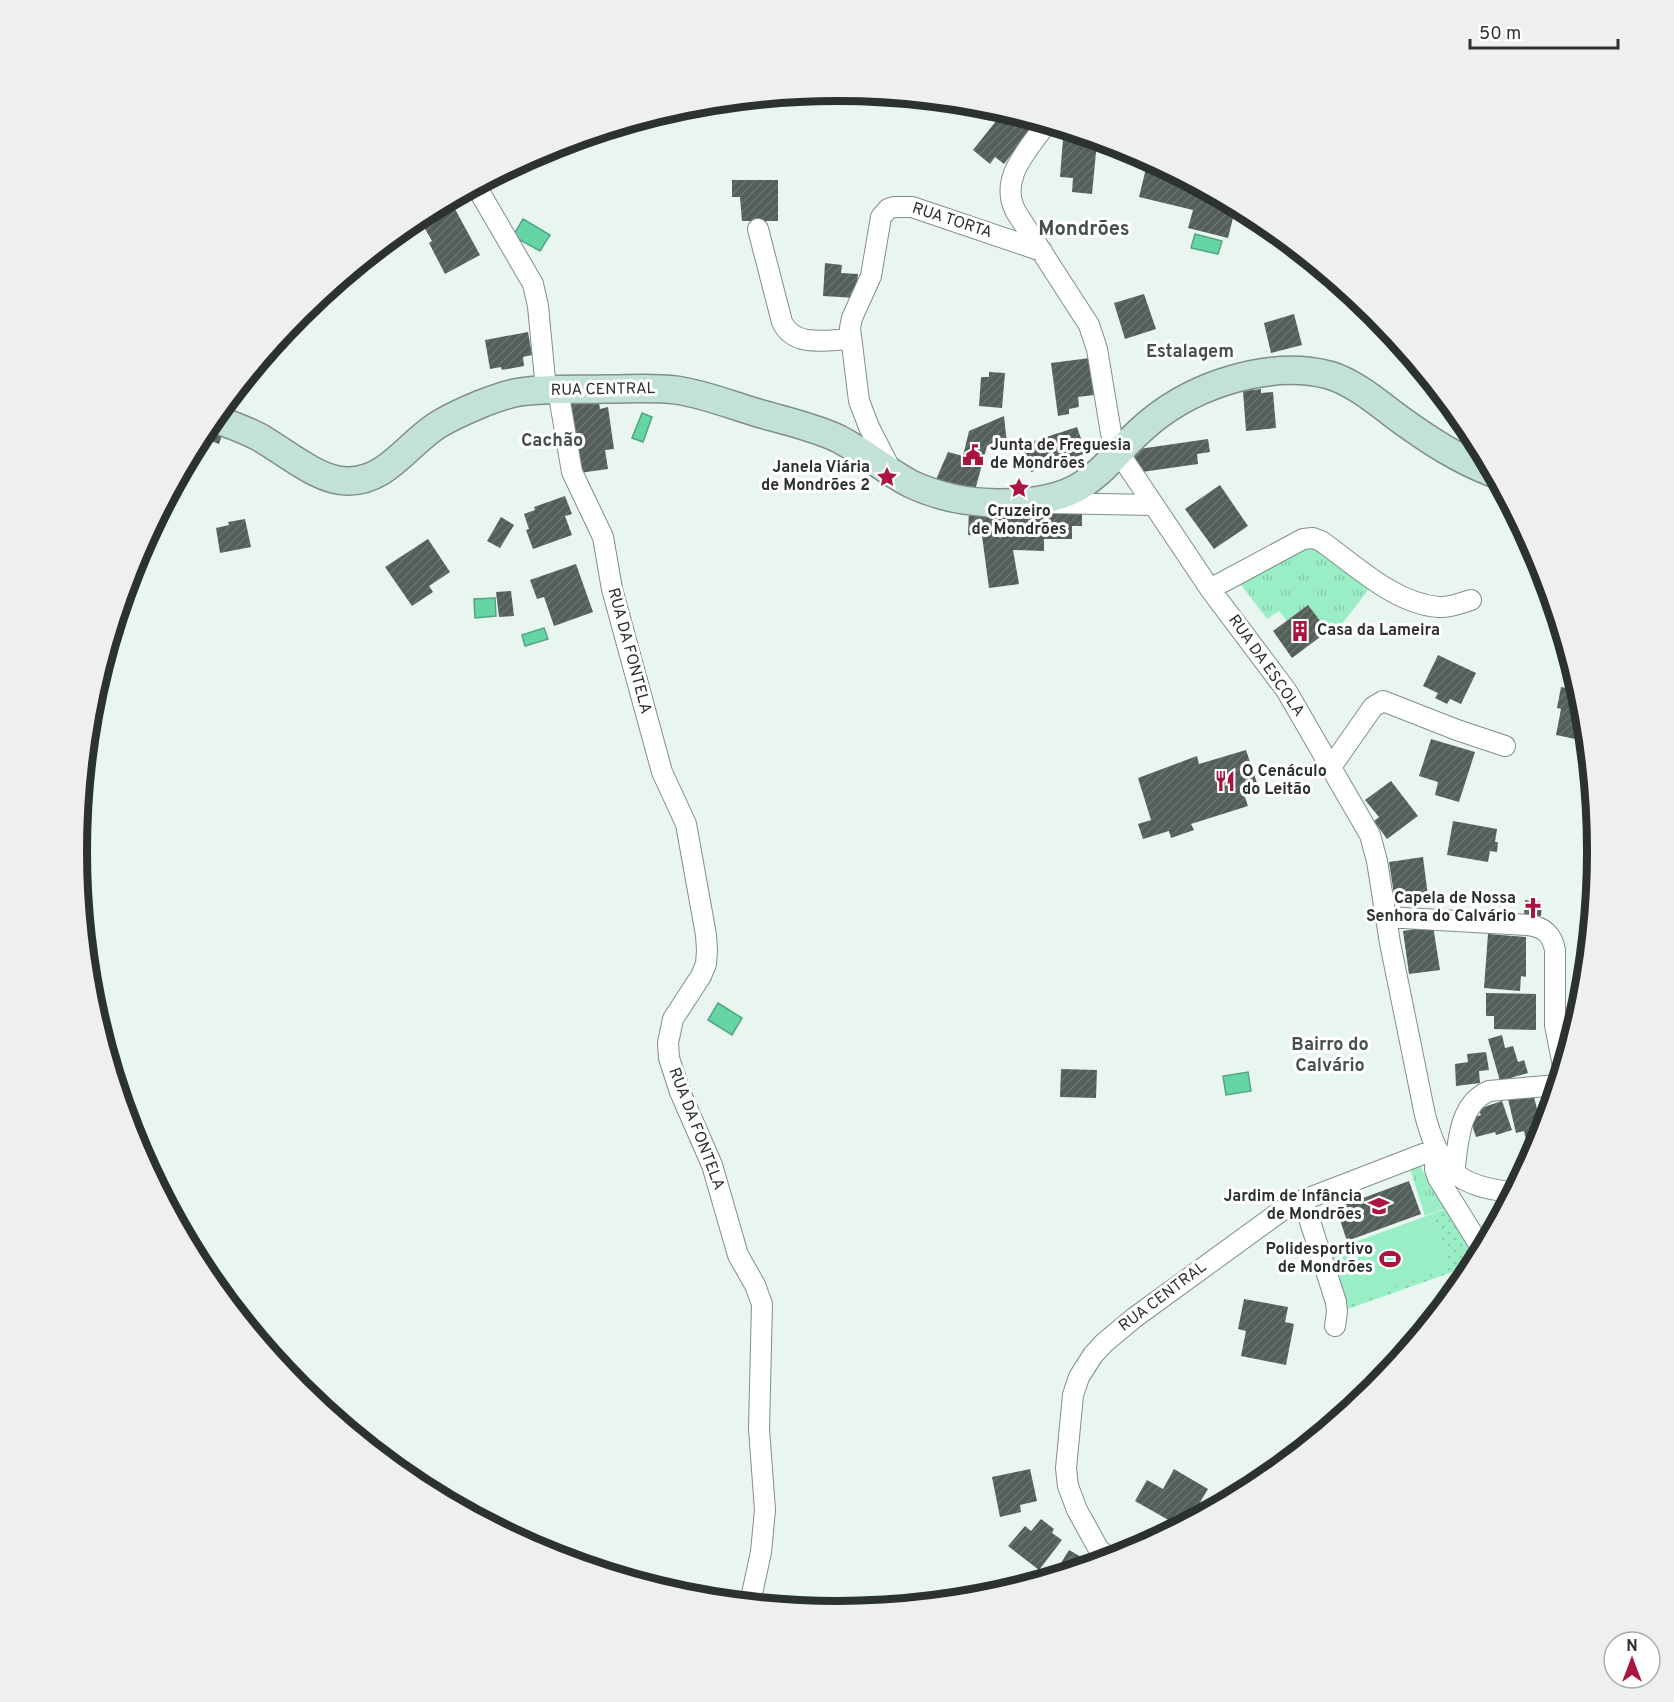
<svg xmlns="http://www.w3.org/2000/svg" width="1674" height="1702" viewBox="0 0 1674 1702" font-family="Overpass,sans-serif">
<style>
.grass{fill:url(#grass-dots)}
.park{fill:url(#park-tufts)}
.pitch{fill:#99eec6}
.water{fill:#65d5a5;stroke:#54a482;stroke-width:1.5}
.building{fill:url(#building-hatch)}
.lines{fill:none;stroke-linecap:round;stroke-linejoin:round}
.street-casing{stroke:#828e88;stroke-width:22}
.secondary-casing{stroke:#828e88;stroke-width:30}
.street{stroke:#fff;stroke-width:20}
.secondary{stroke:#c2e2d6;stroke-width:27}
.labels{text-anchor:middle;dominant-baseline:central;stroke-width:6;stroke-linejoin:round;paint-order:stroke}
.street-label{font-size:16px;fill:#2c322f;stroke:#fff}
.poi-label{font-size:16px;font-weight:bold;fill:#2c322f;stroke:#fff;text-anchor:end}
.neighbourhood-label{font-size:18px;font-weight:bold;fill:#46514b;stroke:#fff}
.quarter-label{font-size:20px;font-weight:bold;fill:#46514b;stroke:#fff}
.rim{fill:none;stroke:#2c322f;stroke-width:8}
</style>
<defs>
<pattern id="grass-dots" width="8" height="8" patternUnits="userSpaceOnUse" patternTransform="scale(1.5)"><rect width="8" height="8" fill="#99eec6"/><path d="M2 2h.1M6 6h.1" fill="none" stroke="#84cdaa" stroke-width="1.8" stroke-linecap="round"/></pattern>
<pattern id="park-tufts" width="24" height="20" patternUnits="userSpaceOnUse" patternTransform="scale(1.5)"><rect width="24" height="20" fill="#99eec6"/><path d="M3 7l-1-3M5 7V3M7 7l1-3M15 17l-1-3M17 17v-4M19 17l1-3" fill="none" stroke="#84cdaa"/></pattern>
<pattern id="building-hatch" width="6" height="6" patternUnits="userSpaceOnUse" patternTransform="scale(1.5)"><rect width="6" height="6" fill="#545f59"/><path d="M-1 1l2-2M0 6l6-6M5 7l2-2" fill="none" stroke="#6a736e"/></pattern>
</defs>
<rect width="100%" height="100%" fill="#e8f6ef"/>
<path class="grass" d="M 1448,1208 L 1476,1252 L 1475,1264 L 1345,1310 L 1326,1253 L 1330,1251 L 1349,1303 L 1451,1267 L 1432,1214 Z"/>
<path class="park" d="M 1310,543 L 1372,585 L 1332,637 L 1308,605 L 1287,621 L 1279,611 L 1267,619 L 1239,582 Z
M 1418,1163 L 1446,1208 L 1425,1216 L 1409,1166 Z"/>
<path class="pitch" d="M 1432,1214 L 1451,1267 L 1349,1304 L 1330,1251 Z"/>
<path class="water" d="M 523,219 L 550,235 L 540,251 L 513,236 Z
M 1195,234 L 1222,241 L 1218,254 L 1191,248 Z
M 642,413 L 652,417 L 643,442 L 632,438 Z
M 495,598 L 496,616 L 475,618 L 474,599 Z
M 544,628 L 548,639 L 525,646 L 522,635 Z
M 718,1003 L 742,1018 L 732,1035 L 708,1020 Z
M 1248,1072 L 1251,1091 L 1226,1095 L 1223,1076 Z"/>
<path class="building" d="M 1004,111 L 1036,121 L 1004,164 L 995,157 L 990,164 L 973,150 Z
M 1063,139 L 1097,142 L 1092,194 L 1072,192 L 1073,178 L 1060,177 Z
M 1147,164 L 1165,168 L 1236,206 L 1228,238 L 1188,228 L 1193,210 L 1139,197 Z
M 732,180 L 778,180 L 778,221 L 742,221 L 740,197 L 732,197 Z
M 455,209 L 480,255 L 445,274 L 429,243 L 432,241 L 424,227 Z
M 825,263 L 842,265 L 841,273 L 858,274 L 856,298 L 823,296 Z
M 1144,294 L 1156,329 L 1125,339 L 1114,303 Z
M 1294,314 L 1302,345 L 1271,353 L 1264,323 Z
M 528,332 L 532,355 L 523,357 L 524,366 L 502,370 L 501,367 L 490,369 L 485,340 Z
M 1090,358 L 1094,395 L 1078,397 L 1079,407 L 1069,409 L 1069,414 L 1058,416 L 1051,363 Z
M 989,372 L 1005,373 L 1002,408 L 979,406 L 981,377 L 989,377 Z
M 245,380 L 232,410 L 223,406 Z
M 1261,389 L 1261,393 L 1273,392 L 1276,428 L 1246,431 L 1243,391 Z
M 598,396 L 600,409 L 608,407 L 614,449 L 605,450 L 608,469 L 579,473 L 565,401 Z
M 1004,416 L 1007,444 L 987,446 L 974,494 L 934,484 L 948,452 L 963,456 L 969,431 Z
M 1077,427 L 1086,453 L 1070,459 L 1071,463 L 1063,465 L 1062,462 L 1031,472 L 1022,445 Z
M 205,428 L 224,429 L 219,444 L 200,437 Z
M 1208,439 L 1210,452 L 1197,454 L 1198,464 L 1135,473 L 1132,450 Z
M 1220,485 L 1248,526 L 1214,549 L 1185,509 Z
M 565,496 L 572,514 L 565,516 L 572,535 L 533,549 L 526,530 L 529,529 L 524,514 L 535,510 L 534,507 Z
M 969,508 L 1082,512 L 1082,526 L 1072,526 L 1072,539 L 1044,539 L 1044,551 L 1013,550 L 1019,584 L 989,588 L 982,536 L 968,535 Z
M 501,517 L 514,525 L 500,548 L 487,541 Z
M 245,519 L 251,547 L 220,553 L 216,528 L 229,525 L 228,522 Z
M 428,539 L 450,572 L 429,586 L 433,592 L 412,606 L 385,567 Z
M 576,564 L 593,612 L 554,626 L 544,597 L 537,599 L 530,580 Z
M 511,591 L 514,616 L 499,617 L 496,592 Z
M 1308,605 L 1328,631 L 1292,658 L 1273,631 Z
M 1438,655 L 1476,673 L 1461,704 L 1450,699 L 1447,704 L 1435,698 L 1438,693 L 1423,686 Z
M 1561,687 L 1579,690 L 1583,703 L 1586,733 L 1582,732 L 1580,740 L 1556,735 L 1561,709 L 1557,708 Z
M 1431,739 L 1475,752 L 1459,802 L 1435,795 L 1438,782 L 1419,776 Z
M 1246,750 L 1257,783 L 1249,786 L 1250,789 L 1243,791 L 1248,806 L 1191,824 L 1194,830 L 1171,838 L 1169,831 L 1143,839 L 1138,824 L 1151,820 L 1138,778 L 1197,756 L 1199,764 Z
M 1589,767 L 1591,780 L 1591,790 L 1582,786 Z
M 1391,781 L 1418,816 L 1387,839 L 1374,821 L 1379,817 L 1365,800 Z
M 1453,821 L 1497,829 L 1495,842 L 1498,842 L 1497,852 L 1490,851 L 1488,862 L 1447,855 Z
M 1423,857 L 1428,896 L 1395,901 L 1389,862 Z
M 1525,900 L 1542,902 L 1541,916 L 1524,915 Z
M 1433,926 L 1440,970 L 1409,974 L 1403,931 Z
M 1488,934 L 1526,937 L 1526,977 L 1521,976 L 1520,991 L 1484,988 Z
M 1584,989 L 1583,1000 L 1574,1029 L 1571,1004 L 1575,1004 L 1573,991 Z
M 1486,993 L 1536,994 L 1536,1030 L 1494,1029 L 1494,1016 L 1486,1016 Z
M 1502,1035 L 1505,1048 L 1513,1046 L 1518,1062 L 1524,1060 L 1528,1073 L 1500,1081 L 1488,1039 Z
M 1486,1052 L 1489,1070 L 1479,1071 L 1480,1083 L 1456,1086 L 1455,1064 L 1468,1062 L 1467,1054 Z
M 1061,1069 L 1097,1070 L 1096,1098 L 1060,1097 Z
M 1533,1093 L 1539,1117 L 1542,1116 L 1544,1126 L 1542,1135 L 1526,1139 L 1524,1131 L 1516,1133 L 1508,1099 Z
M 1502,1101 L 1512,1130 L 1496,1135 L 1495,1132 L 1476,1137 L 1471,1122 L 1476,1120 L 1475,1117 L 1481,1115 L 1478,1109 Z
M 1409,1181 L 1421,1214 L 1347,1241 L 1336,1208 Z
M 1244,1299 L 1288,1307 L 1285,1322 L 1294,1324 L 1286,1365 L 1241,1356 L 1246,1331 L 1238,1329 Z
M 1030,1469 L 1037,1501 L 1020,1505 L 1021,1512 L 1000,1517 L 992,1477 Z
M 1174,1469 L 1208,1489 L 1189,1521 L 1179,1526 L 1135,1501 L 1147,1480 L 1163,1489 Z
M 1041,1519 L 1054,1529 L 1052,1533 L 1062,1540 L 1039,1570 L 1008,1546 L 1025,1526 L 1031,1531 Z
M 1069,1550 L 1083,1558 L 1081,1561 L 1089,1565 L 1053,1576 Z"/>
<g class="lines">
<defs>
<path id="street" d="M 1046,124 C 1028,150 998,179 1016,212 L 1089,325 L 1097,349 L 1111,433 L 1119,453 L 1210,589 L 1286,690 L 1370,835 L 1377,861 L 1390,943 L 1425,1115 C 1439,1168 1456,1187 1513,1192
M 476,186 L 533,284 L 538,306 L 546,390
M 758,229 L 782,322 C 794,348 827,340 850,339
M 558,390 L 572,472 L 603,537 L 612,589 L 662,772 L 686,824 L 706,935 L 707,950 L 706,964 L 701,976 L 673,1019 L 668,1043 L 669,1058 L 680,1092 L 712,1165 L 738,1255 L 755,1285 L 762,1304 L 759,1429 L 765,1510 L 761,1552 L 750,1603
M 892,472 L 869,427 L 859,401 L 850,328 L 852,318 L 871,276 L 881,217 L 888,209 L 894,207 L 912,207 L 1042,251
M 1049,503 L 1153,505
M 1210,589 L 1303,539 L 1313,538 L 1321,541 C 1355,565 1395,604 1439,607 C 1449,608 1461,603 1471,600
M 1331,767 L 1373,707 L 1383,701 L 1457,730 L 1505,746
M 1386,917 L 1528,925 C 1544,927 1552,934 1555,950 L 1555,1025 L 1563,1066
M 1436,1149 L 1435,1169 L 1438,1178 L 1482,1249
M 1454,1174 C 1458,1145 1458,1104 1489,1091 L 1557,1085
M 1303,1200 L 1336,1302 L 1337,1312 L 1335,1326
M 1109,1559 L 1098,1548 L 1077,1510 L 1068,1486 L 1066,1468 L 1073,1395 L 1079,1377 L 1093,1355 L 1104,1343 L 1134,1318 L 1288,1206 L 1436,1149"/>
<path id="secondary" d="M 213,418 C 229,424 244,429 259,437 C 284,451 318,481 347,481 C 388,482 409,441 441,423 C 460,412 499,395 520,392 C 548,388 577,390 605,389 C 629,389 653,387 676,390 C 704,394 731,405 758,413 C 785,421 814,427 839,439 C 864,452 886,471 911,484 C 945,500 985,505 1022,502 C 1095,497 1102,462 1150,422 C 1196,384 1270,360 1329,375 C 1356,383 1379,404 1401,420 C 1430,441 1459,460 1493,473"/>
</defs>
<use href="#street" class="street-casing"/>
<use href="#secondary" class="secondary-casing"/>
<use href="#street" class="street"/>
<use href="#secondary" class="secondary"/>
</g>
<defs>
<symbol id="civic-bare" viewBox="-9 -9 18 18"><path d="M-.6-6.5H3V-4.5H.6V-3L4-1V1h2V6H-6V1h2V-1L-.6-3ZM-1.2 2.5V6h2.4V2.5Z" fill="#aa153f" stroke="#fff" stroke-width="2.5" paint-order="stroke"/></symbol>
<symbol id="sight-bare" viewBox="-9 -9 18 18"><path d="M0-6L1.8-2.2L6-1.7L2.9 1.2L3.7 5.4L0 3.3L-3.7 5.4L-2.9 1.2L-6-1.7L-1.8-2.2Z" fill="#aa153f" stroke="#fff" stroke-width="2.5" paint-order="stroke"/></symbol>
<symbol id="building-bare" viewBox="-9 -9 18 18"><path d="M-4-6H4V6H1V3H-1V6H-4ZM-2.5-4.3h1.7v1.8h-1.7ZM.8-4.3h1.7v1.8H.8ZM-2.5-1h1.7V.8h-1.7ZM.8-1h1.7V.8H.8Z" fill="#aa153f" stroke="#fff" stroke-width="2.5" paint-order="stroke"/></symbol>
<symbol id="restaurant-bare" viewBox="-9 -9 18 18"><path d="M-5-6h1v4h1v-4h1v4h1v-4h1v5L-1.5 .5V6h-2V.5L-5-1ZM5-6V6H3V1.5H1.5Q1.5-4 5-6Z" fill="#aa153f" stroke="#fff" stroke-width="2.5" paint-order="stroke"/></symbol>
<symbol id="church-bare" viewBox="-9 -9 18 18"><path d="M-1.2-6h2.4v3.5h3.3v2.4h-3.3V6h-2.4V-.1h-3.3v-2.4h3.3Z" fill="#aa153f" stroke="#fff" stroke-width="2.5" paint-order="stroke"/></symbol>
<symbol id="school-bare" viewBox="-9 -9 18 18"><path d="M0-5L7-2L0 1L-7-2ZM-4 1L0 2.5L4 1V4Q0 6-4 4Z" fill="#aa153f" stroke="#fff" stroke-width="2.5" paint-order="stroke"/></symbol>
<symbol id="stadium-bare" viewBox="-9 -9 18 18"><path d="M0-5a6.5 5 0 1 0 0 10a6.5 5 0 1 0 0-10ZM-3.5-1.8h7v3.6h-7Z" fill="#aa153f" stroke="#fff" stroke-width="2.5" paint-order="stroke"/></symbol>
</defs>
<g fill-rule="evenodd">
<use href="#civic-bare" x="958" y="440" width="30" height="30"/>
<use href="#sight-bare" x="872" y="462" width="30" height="30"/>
<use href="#sight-bare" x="1004" y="473" width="30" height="30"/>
<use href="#building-bare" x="1285" y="616" width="30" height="30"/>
<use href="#restaurant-bare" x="1210" y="766" width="30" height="30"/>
<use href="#church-bare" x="1518" y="893" width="30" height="30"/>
<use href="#school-bare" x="1364" y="1191" width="30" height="30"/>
<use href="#stadium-bare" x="1375" y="1244" width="30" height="30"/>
</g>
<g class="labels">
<g class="street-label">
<text transform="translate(952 221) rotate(18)">RUA TORTA</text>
<text transform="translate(603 390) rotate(-1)">RUA CENTRAL</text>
<text transform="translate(629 651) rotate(75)">RUA DA FONTELA</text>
<text transform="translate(1266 666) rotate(55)">RUA DA ESCOLA</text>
<text transform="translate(696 1129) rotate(69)">RUA DA FONTELA</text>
<text transform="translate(1163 1297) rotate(-37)">RUA CENTRAL</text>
</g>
<g class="poi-label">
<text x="990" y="446" text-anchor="start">Junta de Freguesia<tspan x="990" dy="18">de Mondrões</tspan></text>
<text x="870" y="468">Janela Viária<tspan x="870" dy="18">de Mondrões 2</tspan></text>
<text x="1019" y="512" text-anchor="middle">Cruzeiro<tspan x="1019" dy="18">de Mondrões</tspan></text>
<text x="1317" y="631" text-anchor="start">Casa da Lameira</text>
<text x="1242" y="772" text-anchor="start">O Cenáculo<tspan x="1242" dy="18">do Leitão</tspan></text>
<text x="1516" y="899">Capela de Nossa<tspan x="1516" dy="18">Senhora do Calvário</tspan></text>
<text x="1362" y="1197">Jardim de Infância<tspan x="1362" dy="18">de Mondrões</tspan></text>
<text x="1373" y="1250">Polidesportivo<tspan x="1373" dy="18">de Mondrões</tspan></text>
</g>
<g class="neighbourhood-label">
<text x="1190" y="352">Estalagem</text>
<text x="552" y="441">Cachão</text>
<text x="1330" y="1045">Bairro do<tspan x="1330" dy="21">Calvário</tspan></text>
</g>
<g class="quarter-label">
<text x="1084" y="230">Mondrões</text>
</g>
</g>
<path d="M0 0H1674V1702H0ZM87 851a750 750 0 1 1 1500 0a750 750 0 1 1-1500 0Z" fill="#eeefee" fill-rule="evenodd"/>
<path class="rim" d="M87 851a750 750 0 1 1 1500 0a750 750 0 1 1-1500 0Z"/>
<g transform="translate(1632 1660)"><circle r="28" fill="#ffffff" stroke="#abadac" stroke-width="1.5"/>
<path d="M0-4.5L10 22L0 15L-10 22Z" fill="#aa153f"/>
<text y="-9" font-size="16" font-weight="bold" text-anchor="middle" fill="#2c322f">N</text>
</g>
<path d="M1470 39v9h148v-9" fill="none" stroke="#2c322f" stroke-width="3"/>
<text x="1479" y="39" font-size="18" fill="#2c322f" stroke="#ffffff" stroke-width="4.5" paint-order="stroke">50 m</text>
</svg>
